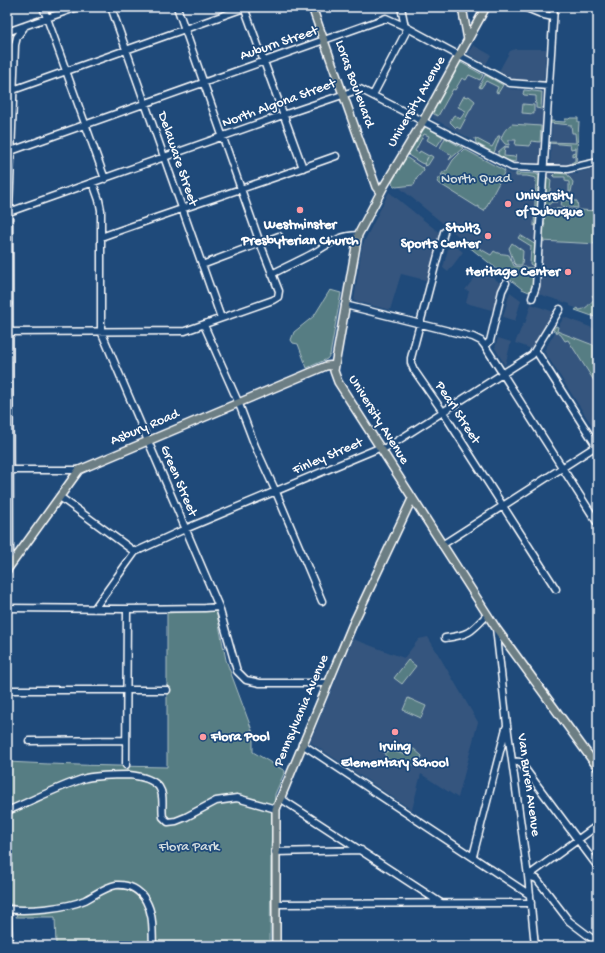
<svg xmlns="http://www.w3.org/2000/svg" width="605" height="953" viewBox="0 0 605 953" font-family="'Gochi Hand',sans-serif">
<style>
.built{fill:#34557e}
.green{fill:#567d83;stroke:#aabec1}
.lines{fill:none;stroke-linecap:round;stroke-linejoin:round}
.minor-casing{stroke:#fff;stroke-width:9}
.major-casing{stroke:#fff;stroke-width:10}
.minor{stroke:#1f4a7a;stroke-width:6}
.major{stroke:#6c7e84;stroke-width:7}
.poi-dot{fill:#ff9aa2;stroke:#1f4a7a;stroke-width:1.5}
.labels{text-anchor:middle;dominant-baseline:central;stroke-width:3.5;stroke-linejoin:round;paint-order:stroke}
.street-label{font-size:14px;fill:#fff;stroke:#1f4a7a}
.park-label{font-size:14px;fill:#d5dee0;stroke:#1f4a7a}
.poi-label{font-size:14px;font-weight:bold;fill:#fff;stroke:#1f4a7a;text-anchor:start}
</style>
<rect width="100%" height="100%" fill="#1f4a7a"/>
<filter id="ink" filterUnits="userSpaceOnUse"><feTurbulence type="fractalNoise" baseFrequency=".025" numOctaves="2"/><feDisplacementMap in="SourceGraphic" scale="8" xChannelSelector="R" yChannelSelector="G"/><feConvolveMatrix kernelMatrix="1 2 1 2 8 2 1 2 1" color-interpolation-filters="sRGB"/></filter>
<g filter="url(#ink)">
<path class="built" d="M 473,45 L 491,55 L 486,64 L 468,54 Z
M 515,49 L 546,49 L 544,81 L 513,79 L 499,71 L 510,51 Z
M 463,63 L 510,89 L 544,91 L 540,164 L 513,162 L 432,118 Z
M 552,122 L 580,124 L 578,164 L 569,166 L 550,165 Z
M 426,127 L 510,173 L 530,174 L 550,172 L 578,174 L 578,172 L 598,168 L 598,316 L 570,306 L 570,304 L 532,292 L 520,287 L 394,183 Z
M 389,192 L 441,234 L 429,281 L 401,274 L 390,310 L 354,301 L 362,246 Z
M 450,241 L 463,252 L 448,272 L 443,268 Z
M 482,268 L 501,284 L 495,311 L 466,303 L 469,291 L 465,290 Z
M 510,292 L 521,300 L 515,321 L 503,317 Z
M 531,304 L 554,312 L 532,349 L 515,343 L 523,324 L 525,324 Z
M 564,317 L 598,330 L 598,435 L 544,351 Z
M 498,338 L 511,342 L 505,366 L 495,348 Z
M 428,637 L 478,722 L 458,798 L 421,774 L 412,810 L 310,742 L 353,639 L 404,658 L 419,639 Z"/>
<path class="green" d="M 460,62 L 483,75 L 480,80 L 469,75 L 466,80 L 462,78 L 455,90 L 453,89 L 438,116 L 432,113 Z
M 485,75 L 503,85 L 498,93 L 496,92 L 498,87 L 486,81 L 481,88 L 479,87 Z
M 524,90 L 542,92 L 541,109 L 536,108 L 536,103 L 534,103 L 536,101 L 536,96 L 524,95 L 523,94 Z
M 464,96 L 467,97 L 469,96 L 475,101 L 471,109 L 470,109 L 470,110 L 460,129 L 457,127 L 456,128 L 450,122 L 453,116 L 455,115 L 460,119 L 466,111 L 458,107 Z
M 523,104 L 534,105 L 534,114 L 522,113 Z
M 570,118 L 578,118 L 578,122 L 579,122 L 576,163 L 571,164 L 571,163 L 575,161 L 575,155 L 572,156 L 572,153 L 575,152 L 575,148 L 571,149 L 570,145 L 549,143 L 549,142 L 576,143 L 575,133 L 572,133 L 571,125 L 550,123 L 550,121 L 565,122 L 565,119 L 569,119 Z
M 512,124 L 541,126 L 540,142 L 531,141 L 530,146 L 515,145 L 516,140 L 509,140 L 509,145 L 505,144 L 501,139 C 503,132 506,128 512,124 Z
M 426,127 L 443,137 L 437,146 L 427,140 L 429,136 L 424,134 L 415,151 L 419,153 L 420,151 L 429,156 L 430,155 L 433,157 L 428,165 L 425,166 L 424,165 L 428,157 L 424,164 L 421,163 L 408,155 L 423,130 Z
M 498,136 L 500,136 L 494,153 L 476,143 L 475,138 L 492,147 Z
M 445,138 L 463,148 L 449,160 L 452,155 L 440,148 Z
M 505,146 L 509,147 L 505,147 L 504,156 L 515,157 L 516,154 L 516,162 L 509,161 L 498,155 L 498,152 Z
M 464,149 L 505,171 L 484,211 L 479,208 L 479,206 L 477,207 L 437,182 L 440,177 L 442,178 L 441,180 L 449,185 L 450,184 L 452,185 L 455,181 L 444,174 L 443,176 L 441,175 L 444,171 L 446,172 L 453,160 Z
M 406,157 L 422,168 L 423,167 L 424,170 L 417,178 L 414,185 L 396,187 L 393,185 L 392,182 Z
M 516,173 L 537,174 L 537,175 L 540,175 L 540,186 L 537,189 L 539,196 L 538,209 L 536,208 L 537,212 L 536,225 L 534,226 L 536,178 L 527,176 L 516,176 Z
M 556,173 L 567,174 L 573,182 L 571,192 L 569,192 L 569,182 L 565,181 L 565,177 L 554,177 L 553,176 Z
M 547,177 L 551,180 L 549,199 L 557,200 L 557,202 L 552,202 L 546,207 C 541,198 544,186 547,177 Z
M 562,200 L 577,201 L 578,208 L 561,206 Z
M 543,208 L 598,211 L 598,244 L 541,241 L 542,226 L 545,225 L 542,220 Z
M 520,235 L 536,245 L 535,267 L 530,264 L 531,246 L 518,238 Z
M 470,243 L 491,255 L 494,251 C 500,255 503,253 509,255 L 514,266 L 532,268 L 532,274 L 535,270 L 533,286 L 529,292 L 522,289 L 468,246 Z
M 512,243 L 523,251 L 522,265 L 516,265 L 514,263 L 509,248 Z
M 330,290 L 341,293 L 330,355 L 327,359 L 307,368 L 298,344 L 293,343 L 291,340 L 294,332 L 314,316 Z
M 597,293 L 595,317 L 575,310 L 578,308 L 579,310 C 585,310 590,304 594,299 L 592,295 L 595,297 Z
M 556,326 L 558,327 L 557,331 L 593,345 L 593,368 L 596,380 L 598,380 L 598,389 L 596,389 L 598,387 L 568,340 L 565,341 L 561,335 L 553,330 Z
M 216,610 L 226,660 L 253,733 L 253,752 L 285,771 L 275,794 L 271,847 L 270,946 L 56,946 L 55,917 L 16,917 L 19,907 L 7,903 L 7,762 C 60,765 113,766 167,767 L 167,613 Z
M 408,660 L 416,666 L 402,684 L 394,678 Z
M 408,698 L 426,706 L 421,718 L 403,710 Z
M 410,749 L 414,749 L 422,756 L 420,761 L 416,765 L 413,765 L 408,762 L 403,765 L 388,760 L 384,753 L 391,750 L 405,755 L 407,751 Z"/>
<g class="lines">
<defs>
<path id="minor" d="M 43,7 L 105,179
M 111,7 L 221,318
M 244,7 L 303,168
M 524,7 L 544,15 L 553,17
M 7,32 L 78,7
M 13,90 L 247,7
M 373,95 L 406,32 L 401,7
M 11,151 L 386,18 L 406,27 L 510,83 L 548,86
M 93,183 L 99,200 L 101,210 L 101,331 L 219,607 L 237,671 L 246,680 L 260,683 L 328,683
M 9,212 L 283,115 L 360,89 L 512,167 L 567,169 L 598,162
M 444,232 L 411,358 L 411,363 L 414,370 L 441,409 L 556,589
M 101,237 C 179,209 258,184 336,156
M 202,265 L 279,236
M 272,274 C 285,267 299,261 312,254 C 330,244 336,236 358,235
M 506,283 L 502,291 L 490,341 L 485,346 L 598,524
M 532,298 L 536,286 L 554,7
M 345,305 L 473,337 L 481,341 L 485,346
M 204,325 L 239,404 L 255,446 L 276,492 L 322,601
M 7,332 L 185,331 L 273,300 L 278,297 L 279,291 L 260,243 L 177,7
M 535,351 L 538,354 L 597,447
M 7,470 L 79,470
M 60,497 L 135,552
M 442,545 L 593,448 L 595,445
M 10,566 L 9,212 L 15,45 L 17,37 L 25,26
M 7,608 L 127,609 L 205,608 L 219,607
M 94,609 L 135,552 L 185,529 L 379,448 L 385,448 L 394,443 L 532,355 L 560,309
M 496,628 L 507,725 L 528,876 L 535,946
M 445,638 C 469,635 471,632 487,615
M 7,690 L 167,690
M 29,741 L 126,740
M 302,744 L 530,895
M 512,761 L 520,762 L 598,867
M 126,765 L 127,609
M 280,798 L 441,903
M 7,811 C 32,801 61,785 86,778 C 100,775 114,775 129,775 C 139,776 152,778 159,787 C 165,796 161,807 163,817 L 168,822 L 176,821 L 186,817 L 216,801 L 237,798 L 276,809
M 275,852 L 361,850
M 473,856 L 506,728
M 528,876 L 537,879 L 569,921 L 598,943
M 528,876 L 598,825
M 276,904 L 531,903
M 7,909 C 27,912 67,908 85,900 C 95,895 105,887 116,885 C 129,884 140,890 146,901 C 154,915 152,931 153,946
M 8,909 L 9,946"/>
<path id="major" d="M 312,7 L 376,187 L 380,192
M 462,7 L 468,40
M 486,7 L 423,121 L 384,186 L 358,235 L 334,371 L 338,382 L 496,628 L 598,768
M 7,570 L 79,470 L 326,366 L 335,365
M 276,946 L 276,809 L 352,626 L 412,499"/>
</defs>
<use href="#minor" class="minor-casing"/>
<use href="#major" class="major-casing"/>
<use href="#minor" class="minor"/>
<use href="#major" class="major"/>
</g>
</g>
<g class="poi-dot">
<circle cx="508" cy="204" r="4"/>
<circle cx="300" cy="210" r="4"/>
<circle cx="488" cy="236" r="4"/>
<circle cx="568" cy="272" r="4"/>
<circle cx="395" cy="732" r="4"/>
<circle cx="203" cy="737" r="4"/>
</g>
<g class="labels">
<g class="street-label">
<text transform="translate(279 44) rotate(-19)">Auburn Street</text>
<text transform="translate(354 84) rotate(70)">Loras Boulevard</text>
<text transform="translate(417 102) rotate(-60)">University Avenue</text>
<text transform="translate(279 104) rotate(-20)">North Algona Street</text>
<text transform="translate(177 159) rotate(71)">Delaware Street</text>
<text transform="translate(457 413) rotate(57)">Pearl Street</text>
<text transform="translate(378 420) rotate(58)">University Avenue</text>
<text transform="translate(145 428) rotate(-23)">Asbury Road</text>
<text transform="translate(328 457) rotate(-23)">Finley Street</text>
<text transform="translate(178 481) rotate(67)">Green Street</text>
<text transform="translate(302 711) rotate(-67)">Pennsylvania Avenue</text>
<text transform="translate(528 785) rotate(82)">Van Buren Avenue</text>
</g>
<g class="park-label">
<text x="476" y="179">North Quad</text>
<text x="189" y="847">Flora Park</text>
</g>
<g class="poi-label">
<text x="516" y="196">University<tspan x="516" dy="16">of Dubuque</tspan></text>
<text x="300" y="225" text-anchor="middle">Westminster<tspan x="300" dy="16">Presbyterian Church</tspan></text>
<text x="480" y="228" text-anchor="end">Stoltz<tspan x="480" dy="16">Sports Center</tspan></text>
<text x="560" y="272" text-anchor="end">Heritage Center</text>
<text x="211" y="737">Flora Pool</text>
<text x="395" y="747" text-anchor="middle">Irving<tspan x="395" dy="16">Elementary School</tspan></text>
</g>
</g>
<rect width="605" height="953" fill="none" stroke="#1f4a7a" stroke-width="24"/>
<rect x="12" y="12" width="581" height="929" fill="none" stroke="#fff" stroke-width="1.5" filter="url(#ink)"/>
</svg>
